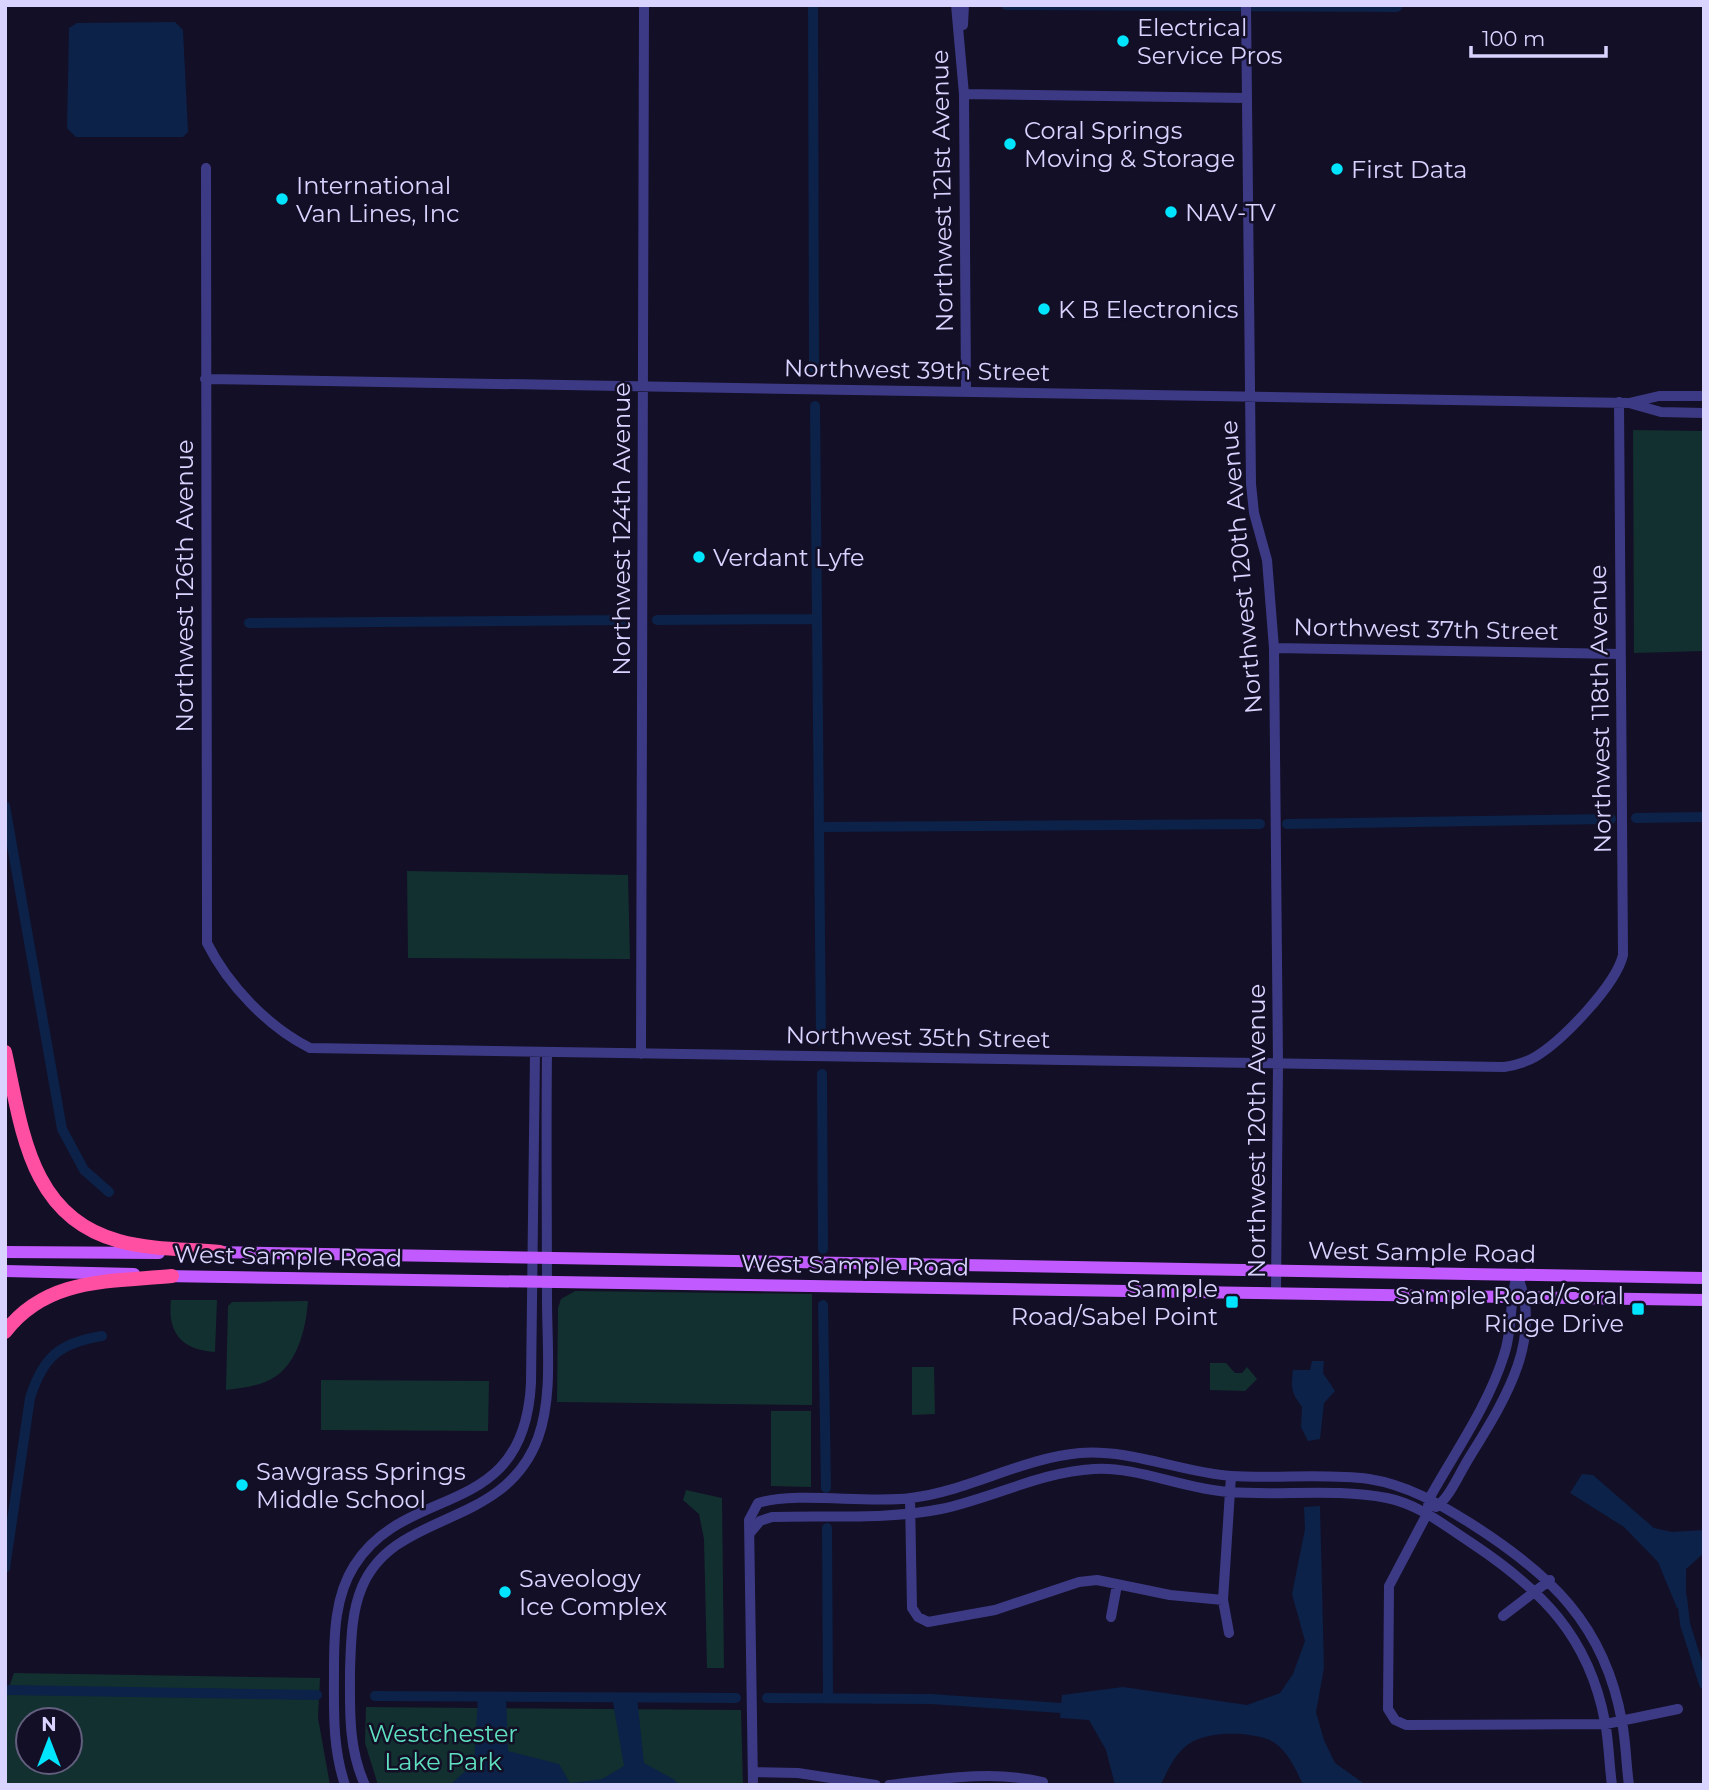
<svg xmlns="http://www.w3.org/2000/svg" width="1709" height="1790" viewBox="0 0 1709 1790" font-family="Montserrat,sans-serif">
<style>
.green{fill:#12302f;fill-rule:evenodd}
.water{fill:#0c2248}
.lines{fill:none;stroke-linecap:round;stroke-linejoin:round}
.canal{stroke:#0c2248;stroke-width:10}
.minor{stroke:#3d3a85;stroke-width:10}
.major{stroke:#c25bff;stroke-width:12}
.highway{stroke:#ff4fa3;stroke-width:14}
.poi-dot{fill:#00e5ff;stroke:#130f26;stroke-width:2.5}
.labels{text-anchor:middle;dominant-baseline:central;stroke-width:5;stroke-linejoin:round;paint-order:stroke}
.poi-label{font-size:24px;fill:#d9d4ff;stroke:#130f26;text-anchor:start}
.street-label{font-size:24px;fill:#d9d4ff;stroke:#130f26}
.park-label{font-size:24px;fill:#5fe0c0;stroke:#130f26}
</style>
<rect width="100%" height="100%" fill="#130f26"/>
<path class="green" d="M 1633,430 L 1704,431 L 1704,651 L 1634,653 Z
M 407,871 L 628,875 L 630,959 L 408,958 Z
M 575,1291 L 812,1294 L 812,1405 L 557,1402 L 558,1308 L 561,1299 Z
M 171,1300 L 217,1300 L 215,1352 C 183,1350 167,1334 171,1300 Z
M 308,1301 C 306,1330 296,1371 265,1382 C 253,1387 239,1388 226,1390 L 228,1306 L 232,1302 Z
M 1210,1363 L 1226,1363 L 1235,1373 L 1242,1373 L 1247,1367 L 1257,1379 L 1245,1391 L 1210,1390 Z
M 912,1367 L 934,1367 L 935,1414 L 912,1415 Z
M 321,1380 L 489,1381 L 488,1431 L 321,1430 Z
M 771,1411 L 811,1411 L 811,1487 L 771,1486 Z
M 686,1490 L 722,1498 L 724,1668 L 707,1668 L 704,1539 L 699,1514 L 683,1500 Z
M 14,1673 L 320,1678 L 318,1718 L 330,1785 L 5,1785 L 5,1698 ZM 28,1720 L 70,1720 L 70,1762 L 28,1762 Z
M 366,1707 L 741,1710 L 743,1785 L 378,1785 L 365,1743 Z"/>
<path class="water" d="M 175,22 L 183,30 L 188,132 L 183,137 L 76,137 L 67,128 L 69,28 L 77,23 Z
M 1312,1361 L 1324,1361 L 1323,1373 L 1335,1391 L 1324,1403 L 1320,1439 L 1308,1441 L 1301,1427 L 1302,1407 C 1291,1392 1291,1389 1293,1370 L 1310,1370 Z
M 1582,1474 L 1593,1475 L 1654,1528 L 1672,1532 L 1704,1530 L 1704,1553 L 1686,1569 L 1686,1607 L 1677,1608 L 1658,1562 L 1624,1527 L 1570,1493 Z
M 1320,1506 L 1324,1668 L 1316,1712 L 1324,1740 L 1335,1763 L 1366,1785 L 1303,1785 C 1296,1769 1285,1745 1267,1739 C 1247,1732 1212,1731 1192,1742 C 1176,1751 1168,1769 1161,1785 L 1115,1785 L 1106,1750 L 1089,1720 L 1060,1718 L 1062,1695 L 1123,1687 L 1247,1705 L 1280,1693 L 1293,1674 L 1305,1641 L 1292,1594 L 1305,1529 L 1304,1507 Z
M 478,1696 L 506,1696 L 508,1751 L 559,1764 L 570,1783 L 602,1779 L 624,1766 L 612,1697 L 637,1697 L 644,1763 L 675,1780 L 678,1785 L 450,1785 L 474,1763 Z"/>
<g class="lines">
<path class="canal" d="M 813,5 L 814,368
M 1006,5 L 1397,7
M 815,406 L 821,1041
M 657,620 L 817,619
M 249,623 L 625,620
M 5,806 L 62,1129 L 84,1170 L 109,1192
M 1636,818 L 1704,817
M 1287,824 L 1611,819
M 820,827 L 1260,824
M 822,1074 L 823,1249
M 823,1305 L 826,1488
M 827,1528 L 828,1698
M 5,1568 L 30,1398 C 43,1357 59,1343 102,1336
M 1682,1597 L 1685,1624 L 1704,1684
M 5,1690 L 317,1695
M 375,1696 L 736,1698
M 767,1698 L 931,1699 L 1061,1708"/>
<path class="minor" d="M 956,5 L 964,94 L 966,392
M 1246,5 L 1251,484 L 1254,513 L 1267,560 L 1274,648 L 1278,1064 L 1276,1293
M 963,25 L 964,5
M 964,94 L 1247,98
M 206,168 L 207,943 C 228,985 268,1027 310,1048 L 1504,1067 C 1516,1065 1525,1063 1535,1057 C 1562,1041 1616,985 1623,955 L 1619,402
M 205,379 L 1629,403 L 1659,396 L 1704,396
M 1629,403 L 1661,412 L 1704,413
M 1274,648 L 1620,654
M 641,1054 L 644,5
M 1517,1275 C 1509,1301 1513,1329 1504,1355 C 1488,1406 1455,1452 1429,1499 L 1427,1514 L 1389,1586 L 1388,1709 L 1395,1720 L 1406,1725 L 1606,1724 L 1678,1709
M 910,1498 L 912,1608 L 918,1617 L 928,1622 L 995,1610 L 1079,1582 L 1097,1580 L 1170,1595 L 1223,1600
M 1436,1507 C 1450,1497 1459,1474 1469,1458 C 1502,1404 1545,1340 1517,1275
M 750,1533 L 760,1521 L 772,1517 C 827,1515 886,1520 941,1509 C 993,1498 1040,1472 1094,1469 C 1136,1466 1184,1489 1229,1492 C 1281,1496 1335,1488 1387,1498 C 1418,1504 1444,1525 1470,1542 C 1541,1589 1589,1636 1605,1722 C 1609,1742 1609,1764 1612,1785
M 1503,1616 L 1550,1580
M 1111,1617 L 1117,1585
M 1229,1633 L 1223,1600 L 1231,1476
M 753,1772 L 798,1773 L 876,1785
M 345,1785 C 332,1747 334,1708 334,1669 C 334,1634 335,1596 354,1566 C 407,1481 524,1523 531,1383 L 535,1052
M 365,1785 C 348,1748 350,1710 350,1671 C 351,1643 351,1613 362,1587 C 395,1509 504,1530 538,1438 C 553,1396 547,1345 547,1301 C 547,1218 546,1135 547,1052
M 753,1785 L 749,1520 L 758,1503 C 799,1491 866,1504 911,1498 C 969,1491 1022,1458 1080,1453 C 1131,1449 1180,1472 1231,1476 C 1276,1479 1324,1473 1369,1479 C 1407,1485 1438,1503 1470,1523 C 1549,1573 1605,1624 1622,1722 C 1626,1742 1626,1764 1629,1785
M 889,1785 C 940,1779 993,1770 1043,1782"/>
<path class="major" d="M 5,1252 L 159,1253
M 212,1252 L 1704,1278
M 5,1271 L 134,1274
M 163,1276 L 1704,1300"/>
<path class="highway" d="M 5,1052 C 22,1128 29,1217 119,1241 C 151,1250 188,1249 220,1252
M 5,1332 C 47,1277 110,1282 172,1276"/>
</g>
<g class="poi-dot">
<circle cx="1123" cy="41" r="7"/>
<circle cx="1010" cy="144" r="7"/>
<circle cx="1337" cy="169" r="7"/>
<circle cx="282" cy="199" r="7"/>
<circle cx="1171" cy="212" r="7"/>
<circle cx="1044" cy="309" r="7"/>
<circle cx="699" cy="557" r="7"/>
<rect x="1225" y="1295" width="14" height="14" rx="3.5"/>
<rect x="1631" y="1302" width="14" height="14" rx="3.5"/>
<circle cx="242" cy="1485" r="7"/>
<circle cx="505" cy="1592" r="7"/>
</g>
<g class="labels">
<g class="poi-label">
<text x="1137" y="27">Electrical<tspan x="1137" dy="28">Service Pros</tspan></text>
<text x="1024" y="130">Coral Springs<tspan x="1024" dy="28">Moving &amp; Storage</tspan></text>
<text x="1351" y="169">First Data</text>
<text x="296" y="185">International<tspan x="296" dy="28">Van Lines, Inc</tspan></text>
<text x="1185" y="212">NAV-TV</text>
<text x="1058" y="309">K B Electronics</text>
<text x="713" y="557">Verdant Lyfe</text>
<text x="1218" y="1288" text-anchor="end">Sample<tspan x="1218" dy="28">Road/Sabel Point</tspan></text>
<text x="1624" y="1295" text-anchor="end">Sample Road/Coral<tspan x="1624" dy="28">Ridge Drive</tspan></text>
<text x="256" y="1471">Sawgrass Springs<tspan x="256" dy="28">Middle School</tspan></text>
<text x="519" y="1578">Saveology<tspan x="519" dy="28">Ice Complex</tspan></text>
</g>
<g class="street-label">
<text transform="translate(942 191) rotate(-91)">Northwest 121st Avenue</text>
<text transform="translate(917 370) rotate(1)">Northwest 39th Street</text>
<text transform="translate(621 529) rotate(-90)">Northwest 124th Avenue</text>
<text transform="translate(1241 567) rotate(-95)">Northwest 120th Avenue</text>
<text transform="translate(184 586) rotate(-90)">Northwest 126th Avenue</text>
<text transform="translate(1426 629) rotate(1)">Northwest 37th Street</text>
<text transform="translate(1600 709) rotate(-91)">Northwest 118th Avenue</text>
<text transform="translate(918 1037) rotate(1)">Northwest 35th Street</text>
<text transform="translate(1256 1131) rotate(-90)">Northwest 120th Avenue</text>
<text transform="translate(1422 1252) rotate(1)">West Sample Road</text>
<text transform="translate(288 1256) rotate(1)">West Sample Road</text>
<text transform="translate(855 1265) rotate(1)">West Sample Road</text>
</g>
<g class="park-label">
<text x="443" y="1733">Westchester<tspan x="443" dy="28">Lake Park</tspan></text>
</g>
</g>
<rect width="1709" height="1790" fill="none" stroke="#d9d4ff" stroke-width="14"/>
<g transform="translate(49 1741)"><circle r="33" fill="#130f26" stroke="#625e7d" stroke-width="2"/>
<path d="M0-5L12 26L0 18L-12 26Z" fill="#00e5ff"/>
<text y="-10" font-size="19" font-weight="bold" text-anchor="middle" fill="#d9d4ff">N</text>
</g>
<path d="M1471 46v10h135v-10" fill="none" stroke="#d9d4ff" stroke-width="3.5"/>
<text x="1482" y="46" font-size="21" fill="#d9d4ff" stroke="#130f26" stroke-width="5" paint-order="stroke">100 m</text>
</svg>
